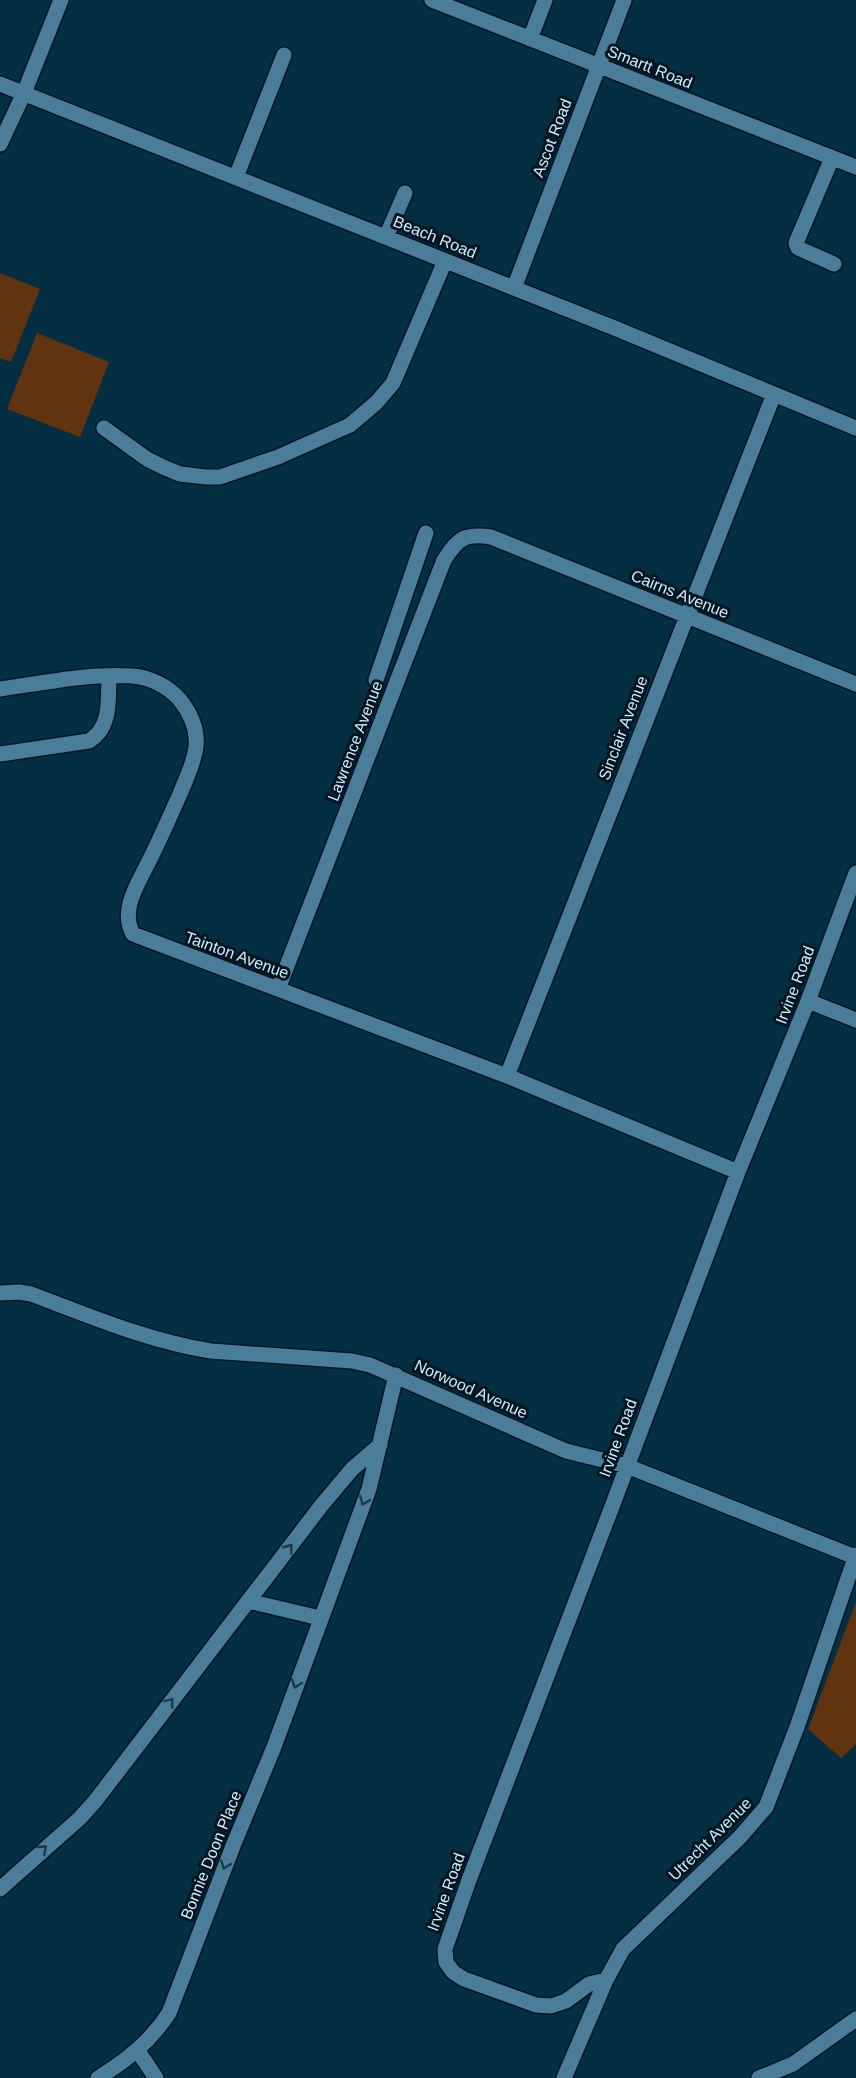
<svg xmlns="http://www.w3.org/2000/svg" width="856" height="2078" viewBox="0 0 856 2078" font-family="Arial,sans-serif">
<style>
.green{fill:#62330f}
.lines{fill:none;stroke-linecap:round;stroke-linejoin:round}
.minor-casing{stroke:#001623;stroke-width:18}
.minor{stroke:#4a7d99;stroke-width:15}
.oneway{stroke:#1b394a}
.labels{text-anchor:middle;dominant-baseline:central;stroke-width:6;stroke-linejoin:round;paint-order:stroke}
.street-label{font-size:16px;fill:#d0ebfa;stroke:#021520}
</style>
<rect width="100%" height="100%" fill="#042f42"/>
<path class="green" d="M 0,273 L 40,289 L 11,362 L 0,358 Z
M 37,333 L 109,362 L 80,437 L 7,409 Z
M 856,1602 L 856,1744 L 841,1758 L 808,1729 Z"/>
<g class="lines">
<defs>
<path id="minor" d="M 432,0 L 856,167
M 530,39 L 545,0
M 0,84 L 612,327 L 856,428
M 0,144 L 24,93 L 61,0
M 832,158 L 796,243 L 798,248 L 834,264
M 236,177 L 284,55
M 386,237 L 405,193
M 514,288 L 624,0
M 104,428 L 147,459 L 163,467 L 180,474 L 206,477 L 220,477 L 278,457 L 350,425 L 377,402 L 393,383 L 445,261
M 376,680 L 426,533
M 0,689 C 43,683 89,673 132,676 C 150,677 169,687 180,700 C 191,714 198,729 196,747 C 194,763 186,779 180,794 C 169,818 159,842 147,865 C 137,885 120,911 133,934 L 507,1076 L 738,1172
M 0,754 L 89,741 C 112,727 108,699 109,676
M 856,873 L 808,1001 L 738,1172 L 613,1504 L 469,1880 L 445,1949 L 446,1962 L 453,1972 L 464,1979 L 536,2005 L 551,2006 L 566,2001 L 589,1984 L 606,1980 L 623,1949 L 740,1837 L 766,1807 L 797,1727 L 856,1555
M 278,989 L 444,560 C 458,538 465,533 491,537 L 856,684
M 808,1001 L 856,1020
M 507,1076 L 774,394
M 0,1293 L 19,1292 L 31,1294 C 90,1316 148,1341 211,1351 L 352,1361 L 370,1365 L 566,1451 L 627,1466 L 855,1557
M 248,1601 L 320,1618
M 0,1889 L 80,1818 L 96,1800 L 321,1506 L 352,1469 L 380,1445
M 138,2051 L 156,2078
M 98,2078 C 127,2060 150,2042 169,2013 L 233,1846 L 274,1747 L 369,1489 L 396,1375
M 564,2078 L 606,1980
M 759,2078 L 793,2064 L 856,2019"/>
</defs>
<use href="#minor" class="minor-casing"/>
<use href="#minor" class="minor"/>
</g>
<defs><path id="oneway-chevron" d="M-2-3.5L2.5 0L-2 3.5" fill="none" stroke-width="1.6" stroke-linecap="round" stroke-linejoin="round" transform="scale(1.5)"/></defs>
<g class="oneway">
<use href="#oneway-chevron" transform="translate(364 1501) rotate(112)"/>
<use href="#oneway-chevron" transform="translate(289 1548) rotate(-53)"/>
<use href="#oneway-chevron" transform="translate(296 1684) rotate(110)"/>
<use href="#oneway-chevron" transform="translate(170 1702) rotate(-52)"/>
<use href="#oneway-chevron" transform="translate(43 1849) rotate(-41)"/>
<use href="#oneway-chevron" transform="translate(225 1865) rotate(111)"/>
</g>
<g class="labels">
<g class="street-label">
<text transform="translate(650 67) rotate(22)">Smartt Road</text>
<text transform="translate(552 138) rotate(-69)">Ascot Road</text>
<text transform="translate(435 237) rotate(22)">Beach Road</text>
<text transform="translate(680 594) rotate(22)">Cairns Avenue</text>
<text transform="translate(623 728) rotate(-69)">Sinclair Avenue</text>
<text transform="translate(355 741) rotate(-69)">Lawrence Avenue</text>
<text transform="translate(237 955) rotate(20)">Tainton Avenue</text>
<text transform="translate(795 985) rotate(-69)">Irvine Road</text>
<text transform="translate(471 1389) rotate(24)">Norwood Avenue</text>
<text transform="translate(618 1438) rotate(-70)">Irvine Road</text>
<text transform="translate(710 1839) rotate(-45)">Utrecht Avenue</text>
<text transform="translate(211 1855) rotate(-68)">Bonnie Doon Place</text>
<text transform="translate(446 1892) rotate(-70)">Irvine Road</text>
</g>
</g>
</svg>
